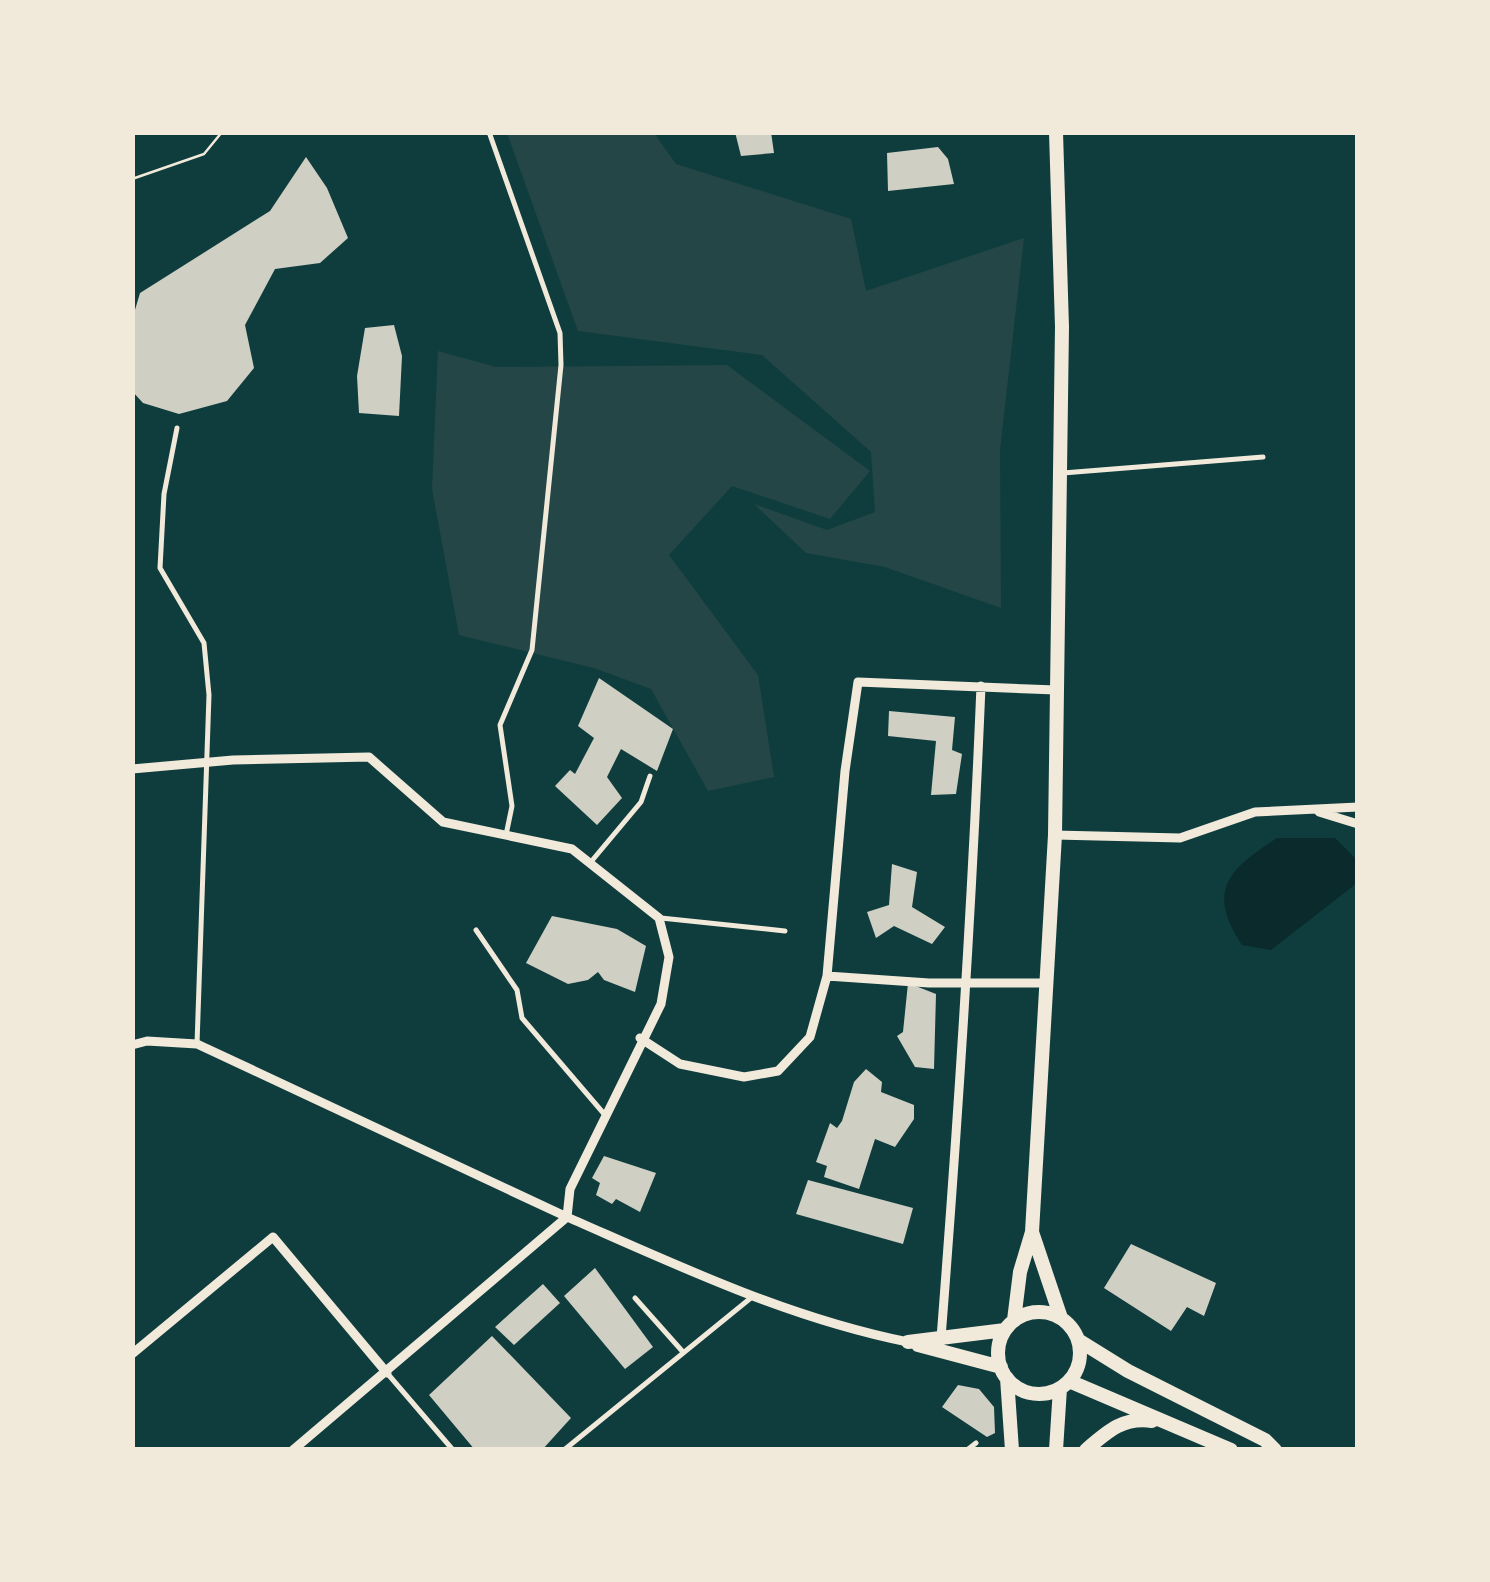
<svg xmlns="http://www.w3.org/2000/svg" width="1490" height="1582" viewBox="0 0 1490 1582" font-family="'Asap Condensed',sans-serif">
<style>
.green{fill:#244646}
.water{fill:#0a2a2b}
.building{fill:#cfcfc3}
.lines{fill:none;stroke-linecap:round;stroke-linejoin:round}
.path{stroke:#f1e9da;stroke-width:2.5}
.service{stroke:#f1e9da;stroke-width:5}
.minor{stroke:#f1e9da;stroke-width:9}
.primary{stroke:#f1e9da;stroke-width:14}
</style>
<rect width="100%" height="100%" fill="#0f3d3e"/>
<path class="green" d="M 507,133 L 654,133 L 676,164 L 851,219 L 866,291 L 1024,238 L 1000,450 L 1001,608 L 885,567 L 806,553 L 754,504 L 827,530 L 875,512 L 871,452 L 762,355 L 578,331 Z
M 438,351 L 496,367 L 727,365 L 870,471 L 830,519 L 732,486 L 669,555 L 758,675 L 774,777 L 708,791 L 651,689 L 594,668 L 459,635 L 432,489 Z"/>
<path class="water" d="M 1277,838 L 1335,838 L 1357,860 L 1357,883 L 1271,950 L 1242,945 C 1205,889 1230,869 1277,838 Z"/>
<path class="building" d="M 735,132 L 771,132 L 774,153 L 741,156 Z
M 938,147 L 948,159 L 954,184 L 888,191 L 887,153 Z
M 306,157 L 327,188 L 348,238 L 320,263 L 275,269 L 245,325 L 254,368 L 227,401 L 179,414 L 143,403 L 132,391 L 132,320 L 140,293 L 270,211 Z
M 394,325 L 402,356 L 399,416 L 359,413 L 357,376 L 365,328 Z
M 599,678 L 673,729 L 657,771 L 621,749 L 607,777 L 622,798 L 597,825 L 555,786 L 570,770 L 575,774 L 594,738 L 578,726 Z
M 889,711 L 955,717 L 952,750 L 962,754 L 956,794 L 931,795 L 936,741 L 888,736 Z
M 892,864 L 917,872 L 912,907 L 945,927 L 932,944 L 894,926 L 876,938 L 867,912 L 889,905 Z
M 552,916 L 617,929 L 646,946 L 635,992 L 604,980 L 598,972 L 588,980 L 568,984 L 526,963 Z
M 908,983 L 936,994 L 934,1069 L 915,1067 L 897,1036 L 903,1032 Z
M 866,1069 L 882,1082 L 881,1092 L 914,1105 L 914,1119 L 895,1147 L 875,1139 L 859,1189 L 824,1177 L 827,1166 L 816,1162 L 830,1123 L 837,1128 L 842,1121 L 854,1082 Z
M 604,1156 L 656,1173 L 640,1212 L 616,1199 L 612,1204 L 596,1195 L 600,1183 L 592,1178 Z
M 808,1180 L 913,1208 L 903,1244 L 796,1214 Z
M 1131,1244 L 1216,1283 L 1204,1316 L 1187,1307 L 1171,1331 L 1104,1288 Z
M 595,1268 L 653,1347 L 625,1369 L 564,1296 Z
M 543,1284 L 560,1303 L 514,1345 L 495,1327 Z
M 492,1336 L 571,1418 L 542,1450 L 475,1450 L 429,1395 Z
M 958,1385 L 979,1389 L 994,1407 L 995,1433 L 987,1437 L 942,1407 Z"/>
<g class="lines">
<path class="path" d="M 132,179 L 204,154 L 222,132"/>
<path class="service" d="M 489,132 L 560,333 L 561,365 L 532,650 L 500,725 L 512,806 L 506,835
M 177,428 L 164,494 L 160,568 L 204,643 L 209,695 L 197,1044
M 1063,473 L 1263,457
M 590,863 L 641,802 L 650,776
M 661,918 L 785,931
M 476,930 L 517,990 L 522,1018 L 605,1115
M 635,1298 L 683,1352
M 387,1373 L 453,1450
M 564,1450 L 752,1297
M 967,1450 L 976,1443"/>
<path class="minor" d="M 132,769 L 233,760 L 369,757 L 443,822 L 572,849 L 659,918 L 669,957 L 661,1004 L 570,1189 L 567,1217 L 197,1044 L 147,1041 L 132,1045
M 1319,812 L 1358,824
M 1055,835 L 1180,838 L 1255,812 L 1358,807
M 827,976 L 929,983 L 1043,983
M 640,1038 L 680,1064 L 744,1077 L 778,1071 L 810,1037 L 827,976 L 845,771 L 858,682 L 1056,690
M 941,1338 C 958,1121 972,904 981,686
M 132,1354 L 273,1237 L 387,1373
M 293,1450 L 567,1217 C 679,1266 788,1318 908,1342"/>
<path class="primary" d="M 1032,1232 L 1061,1318
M998 1353a41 41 0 1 1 82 0a41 41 0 1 1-82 0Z
M 1014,1320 L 1020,1272 L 1032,1232 L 1055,835 L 1062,327 L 1056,132
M 1078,1340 L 1128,1371 L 1265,1440 L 1275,1450
M 908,1342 L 1005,1330
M 918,1345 L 1001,1367
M 1007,1378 L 1012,1450
M 1069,1381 L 1231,1450
M 1056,1450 L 1060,1388
M 1086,1450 C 1108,1431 1123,1417 1152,1421"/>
</g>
<rect width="1490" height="1582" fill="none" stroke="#f1e9da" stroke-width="270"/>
</svg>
